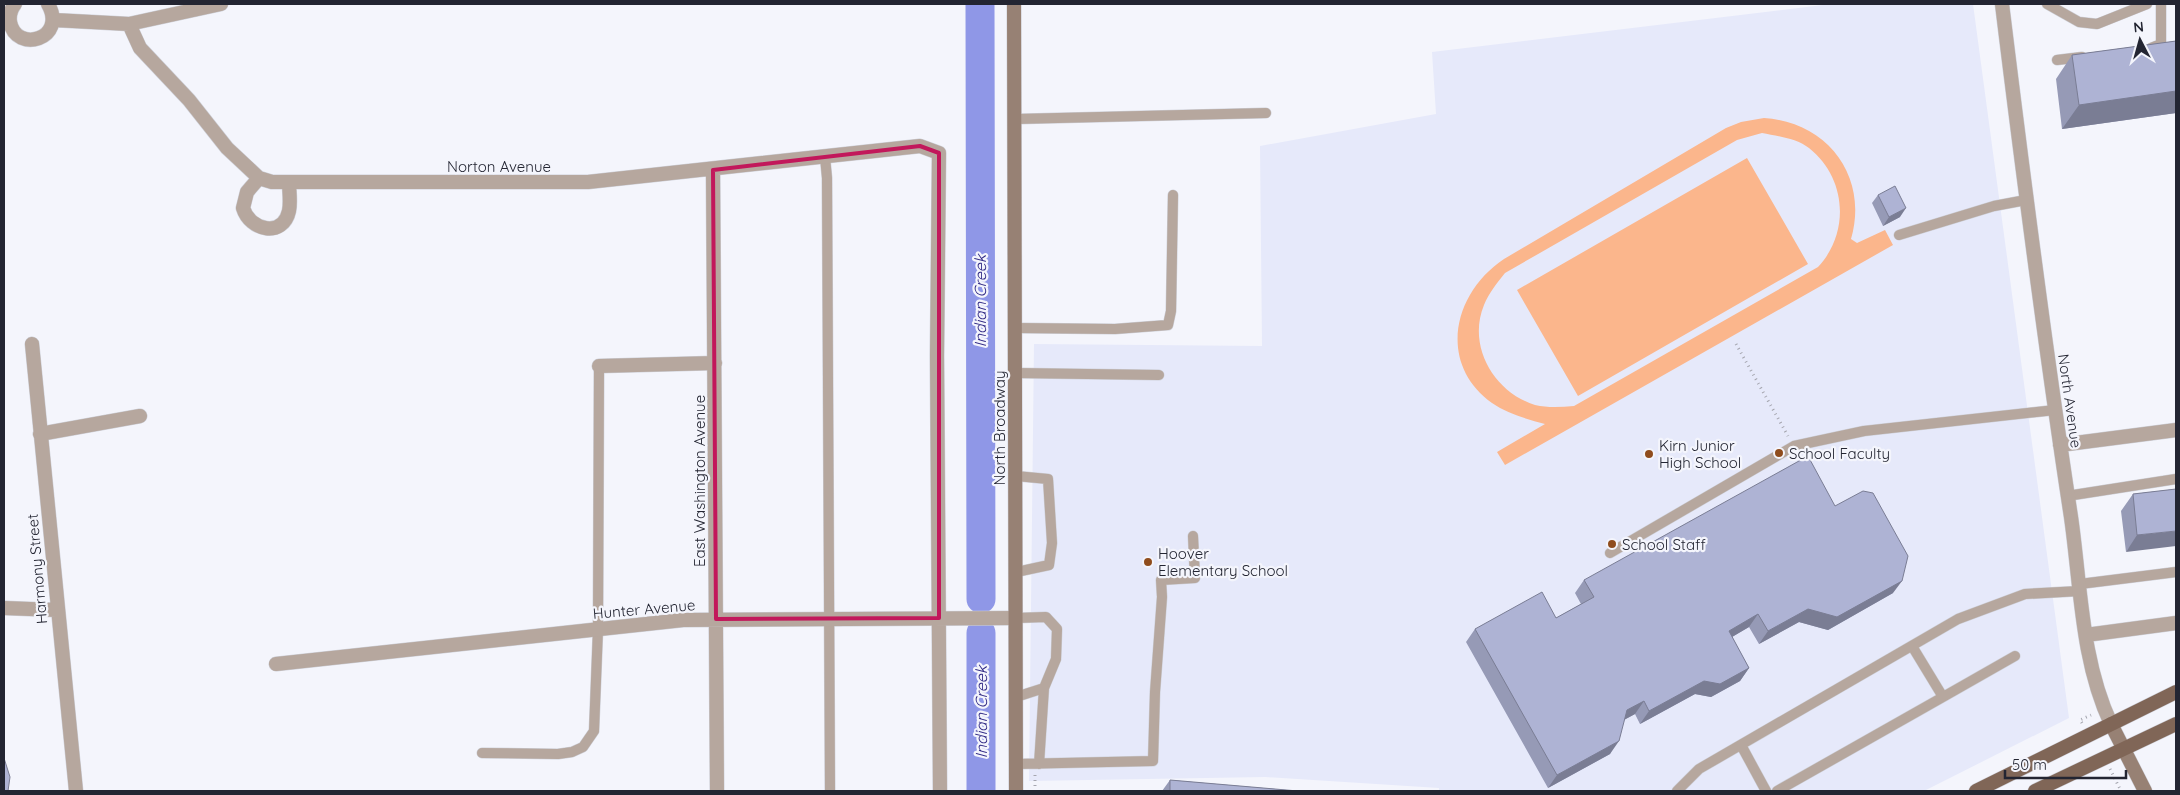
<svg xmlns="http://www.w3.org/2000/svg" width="2180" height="795" viewBox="0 0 2180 795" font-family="Quicksand,sans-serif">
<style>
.built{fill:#e6e9fa}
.pitch{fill:#fbb68c;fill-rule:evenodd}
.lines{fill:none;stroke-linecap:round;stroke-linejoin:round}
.river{stroke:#8f97e7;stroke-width:29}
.service-casing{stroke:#ced0d8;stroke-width:11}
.minor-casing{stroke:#ced0d8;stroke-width:15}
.secondary-casing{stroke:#ced0d8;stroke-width:15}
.primary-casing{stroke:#ced0d8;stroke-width:15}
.path{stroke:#a5a6af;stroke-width:3;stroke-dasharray:1 4;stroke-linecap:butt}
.service{stroke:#b6a79e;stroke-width:10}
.minor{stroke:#b6a79e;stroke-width:14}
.secondary{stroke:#978174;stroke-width:14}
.primary{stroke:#806657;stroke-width:14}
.wall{fill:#969ab6}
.shaded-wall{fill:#7a7d94}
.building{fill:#aeb3d4;stroke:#7a7d94}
.marked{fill:none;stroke:#c2185b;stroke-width:4;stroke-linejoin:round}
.poi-dot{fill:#8f4c1d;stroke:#f4f5fc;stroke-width:2}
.labels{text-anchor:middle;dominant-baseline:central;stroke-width:4.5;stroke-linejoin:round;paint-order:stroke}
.street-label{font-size:15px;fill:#232532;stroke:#f4f5fc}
.poi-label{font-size:15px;fill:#232532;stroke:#f4f5fc;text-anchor:start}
.water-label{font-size:16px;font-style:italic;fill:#2e2783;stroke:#f4f5fc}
</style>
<rect width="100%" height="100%" fill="#f4f5fc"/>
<path class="built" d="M 1831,4 L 1973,4 L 2069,718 L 1924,791 L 1439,791 L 1439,788 L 1265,777 L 1029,781 L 1034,344 L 1262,346 L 1260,146 L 1436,114 L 1432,52 Z"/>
<path class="pitch" d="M 1764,118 C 1828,122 1869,177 1851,239 L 1857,243 L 1885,230 L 1893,245 L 1505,465 L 1497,452 L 1545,424 C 1527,419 1508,414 1492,403 C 1437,363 1453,293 1504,259 L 1726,128 L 1741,122 ZM 1762,133 C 1777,136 1796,138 1809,148 C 1847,178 1850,233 1818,267 L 1574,406 C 1561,407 1548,408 1535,405 C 1494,392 1467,346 1484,305 C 1489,293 1497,283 1505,273 L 1737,140 Z
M 1747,158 L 1808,264 L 1578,396 L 1517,290 Z"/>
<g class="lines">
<path class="river" d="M 980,4 L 981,599
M 981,633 L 981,791"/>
<defs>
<path id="service" d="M 2047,4 L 2079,22 L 2097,24 L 2147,4
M 2151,48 L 2161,44 L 2161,4
M 2057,60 L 2082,57
M 1014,119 L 1266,113
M 825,157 L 827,178 L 830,791
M 1899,235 L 1994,206 L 2026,200
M 1015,328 L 1115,329 L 1168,325 L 1171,311 L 1173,195
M 1015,373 L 1159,375
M 1015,476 L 1048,479 L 1052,543 L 1049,565 L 1016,572
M 2067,496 L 2176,479
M 1610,553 L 1794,446 L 1864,431 L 2055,410
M 2080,584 L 2176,572
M 1016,618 L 1046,617 L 1057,629 L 1056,659 L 1044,688 L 1016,697
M 1943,697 L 2015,656
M 1741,745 L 1766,791
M 482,753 L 558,754 L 572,752 L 583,747 L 594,731 L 598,629 L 599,366
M 1016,764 L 1153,761 L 1155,692 L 1162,597 L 1161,580 L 1195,578 L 1193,536
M 1039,764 L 1044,688
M 1677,791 L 1699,769 L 1958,619 L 2025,594 L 2080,591
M 1777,791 L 1943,697 L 1912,646"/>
<path id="minor" d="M 15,4 C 11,9 9,15 10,22 C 16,54 68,39 48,4
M 2002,4 C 2023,175 2045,347 2071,517 C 2081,587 2081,660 2111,724
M 54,20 L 129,24 L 221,4
M 129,24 L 140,48 L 189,100 L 227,148 L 259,178 L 272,182 L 588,182 L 920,146 L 939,153 L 937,356 L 940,791
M 713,170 L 717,791
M 259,178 L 247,192 L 243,208 C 250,231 283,238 289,211 C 291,202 289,191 289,182
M 32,344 L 76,791
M 599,366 L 715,363
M 40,434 L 140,416
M 2060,445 L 2176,430
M 4,608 L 56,610
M 2086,635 L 2176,623
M 276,664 L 683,620 L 1016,618"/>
<path id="secondary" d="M 1014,4 L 1016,791
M 2111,724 L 2145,791"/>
<path id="primary" d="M 1976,791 L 2176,692
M 2035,791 L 2176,724"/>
</defs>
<use href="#service" class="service-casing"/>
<use href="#minor" class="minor-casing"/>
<use href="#secondary" class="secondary-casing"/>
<use href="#primary" class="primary-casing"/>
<path class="path" d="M 1736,344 L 1788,436
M 2082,723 L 2080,720 L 2091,715
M 2110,769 L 2121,791
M 1035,791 L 1035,774"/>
<use href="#service" class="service"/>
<use href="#minor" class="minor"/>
<use href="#secondary" class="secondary"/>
<use href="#primary" class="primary"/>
</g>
<path class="wall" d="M 2176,41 L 2176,113 L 2062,129 L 2056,79 L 2072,55 Z
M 1878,195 L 1900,217 L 1883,226 L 1872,203 Z
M 2176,489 L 2126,552 L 2121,511 L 2133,494 Z
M 1835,506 L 1893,593 L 1828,630 L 1799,622 L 1759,644 L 1749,627 L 1732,637 L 1749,668 L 1740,681 L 1711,697 L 1695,694 L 1640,724 L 1635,714 L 1624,720 L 1610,754 L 1548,788 L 1466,642 L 1475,629 L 1556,618 L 1581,604 L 1575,593 L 1584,580 Z
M 1170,780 L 1298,791 L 1162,791 Z"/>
<path class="shaded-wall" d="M 2176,91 L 2176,113 L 2062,129 L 2079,105 Z
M 1906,208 L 1900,217 L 1883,226 L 1889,217 Z
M 2176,531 L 2176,546 L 2126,552 L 2137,535 Z
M 1902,581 L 1893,593 L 1828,630 L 1799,622 L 1759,644 L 1768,631 L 1808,609 Z
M 1758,614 L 1749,627 L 1720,644 L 1729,631 Z
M 1749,668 L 1740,681 L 1711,697 L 1695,694 L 1640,724 L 1649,711 L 1704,681 Z
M 1644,701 L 1635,714 L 1618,723 L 1627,710 Z
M 1619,741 L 1610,754 L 1548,788 L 1557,775 Z"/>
<path class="building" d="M 2176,41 L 2176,91 L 2079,105 L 2072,55 Z
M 1895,186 L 1906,208 L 1889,217 L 1878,195 Z
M 1808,456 L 1835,506 L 1863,491 L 1873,493 L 1908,556 L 1902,581 L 1837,617 L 1808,609 L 1768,631 L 1758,614 L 1729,631 L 1749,668 L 1720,684 L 1704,681 L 1649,711 L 1644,701 L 1627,710 L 1619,741 L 1557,775 L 1475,629 L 1542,592 L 1556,618 L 1594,597 L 1584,580 Z
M 2176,489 L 2176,531 L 2137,535 L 2133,494 Z
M 4,758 L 10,777 L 8,791 L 4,791 Z
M 1170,780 L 1298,791 L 1170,791 Z"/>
<path class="marked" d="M 920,146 L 939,153 L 939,618 L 716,619 L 713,170 Z"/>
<g class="poi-dot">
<circle cx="1779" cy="453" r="5"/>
<circle cx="1649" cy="454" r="5"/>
<circle cx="1612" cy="544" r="5"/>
<circle cx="1148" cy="562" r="5"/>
</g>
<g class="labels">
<g class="street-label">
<text x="499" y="166">Norton Avenue</text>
<text transform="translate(2070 401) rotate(82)">North Avenue</text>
<text transform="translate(999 428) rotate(-90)">North Broadway</text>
<text transform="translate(699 481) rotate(-90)">East Washington Avenue</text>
<text transform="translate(37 569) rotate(-95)">Harmony Street</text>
<text transform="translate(644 609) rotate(-5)">Hunter Avenue</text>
</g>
<g class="poi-label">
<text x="1659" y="445">Kirn Junior<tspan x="1659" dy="17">High School</tspan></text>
<text x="1789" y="453">School Faculty</text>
<text x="1622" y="544">School Staff</text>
<text x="1158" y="553">Hoover<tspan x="1158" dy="17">Elementary School</tspan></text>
</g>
<g class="water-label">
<text transform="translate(980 301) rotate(-90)">Indian Creek</text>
<text transform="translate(981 712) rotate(-90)">Indian Creek</text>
</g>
</g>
<rect width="2180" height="795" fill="none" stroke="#232532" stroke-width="10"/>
<g transform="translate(2140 40) rotate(354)" stroke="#f4f5fc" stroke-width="4" paint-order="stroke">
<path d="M0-4L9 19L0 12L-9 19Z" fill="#232532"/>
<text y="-8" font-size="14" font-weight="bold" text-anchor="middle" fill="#232532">N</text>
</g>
<path d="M2005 770v8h121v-8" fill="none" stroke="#232532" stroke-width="2.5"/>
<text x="2012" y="770" font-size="15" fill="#232532" stroke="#f4f5fc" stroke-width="4" paint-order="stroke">50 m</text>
</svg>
